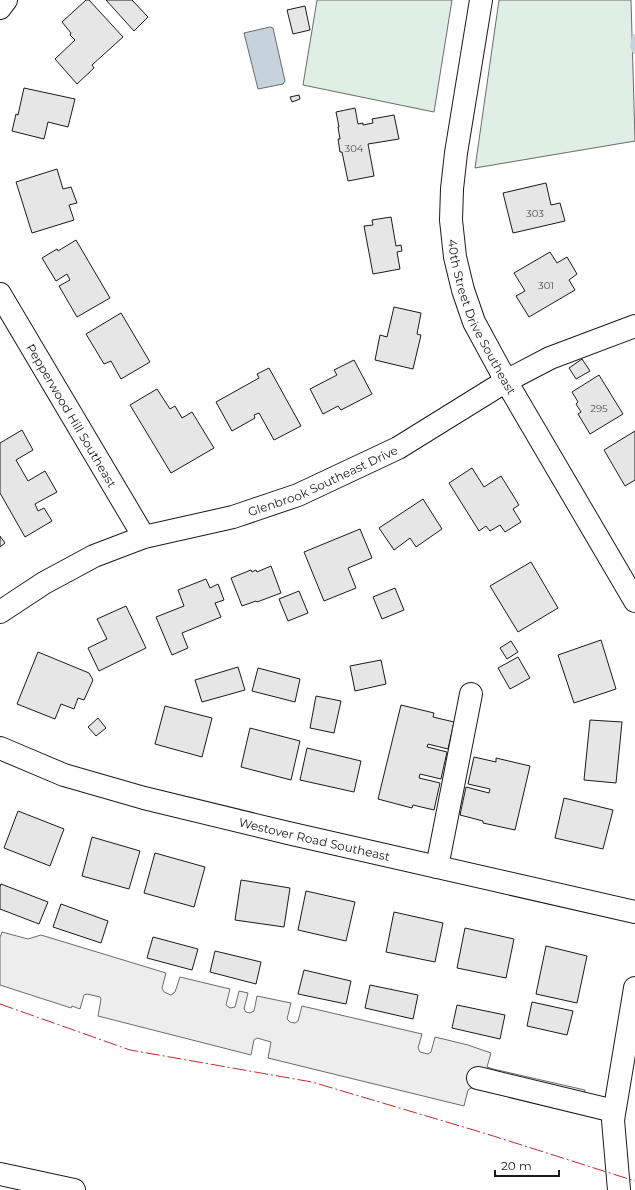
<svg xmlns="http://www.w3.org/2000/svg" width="635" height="1190" viewBox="0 0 635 1190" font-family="Montserrat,sans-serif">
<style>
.green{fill:#e0efe3;stroke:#6a6a6a}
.parking{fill:#ededed;stroke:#6a6a6a}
.water{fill:#c6d2dc;stroke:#6a6a6a}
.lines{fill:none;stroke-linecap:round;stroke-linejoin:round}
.stream{stroke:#c6d2dc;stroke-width:6}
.building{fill:#e6e6e6;stroke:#1a1a1a}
.minor-casing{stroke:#1a1a1a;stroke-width:24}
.minor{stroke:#fff;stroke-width:22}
.power{stroke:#c62828;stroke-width:1;stroke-dasharray:14 3 2 3;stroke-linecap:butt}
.labels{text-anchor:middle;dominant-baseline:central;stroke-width:3;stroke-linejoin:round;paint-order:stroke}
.number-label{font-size:10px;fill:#4d4d4d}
.street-label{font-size:12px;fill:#1a1a1a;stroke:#fff}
</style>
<rect width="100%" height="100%" fill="#fff"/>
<path class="green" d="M 317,0 L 452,0 L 434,112 L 303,85 Z
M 499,0 L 631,0 L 635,141 L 475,168 Z"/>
<path class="parking" d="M 2,932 L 28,939 L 41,935 L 166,973 L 162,988 L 164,992 L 171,995 L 175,992 L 180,977 L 230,989 L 226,1005 L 230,1008 L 235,1007 L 239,991 L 248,993 L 244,1009 L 246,1012 L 250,1013 L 254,1011 L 257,996 L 291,1003 L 287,1019 L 290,1022 L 295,1023 L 298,1021 L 302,1006 L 422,1034 L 418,1048 L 420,1052 L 428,1054 L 431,1052 L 435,1037 L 468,1045 L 491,1053 L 487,1067 L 493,1069 L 585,1090 L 582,1114 L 471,1088 L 468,1090 L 464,1106 L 268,1058 L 271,1042 L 257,1038 L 254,1040 L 251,1055 L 98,1016 L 101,999 L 100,997 L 87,994 L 84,995 L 80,1009 L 72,1006 L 71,1008 L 0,985 L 0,937 Z"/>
<path class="water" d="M 270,27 L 273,28 L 285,81 L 283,84 L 258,89 L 244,33 Z"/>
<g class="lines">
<path class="stream" d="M 635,37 L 633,46 L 635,51"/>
</g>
<path class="building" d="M 86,0 L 89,0 L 123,37 L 92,65 L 94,68 L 77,84 L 55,59 L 75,40 L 70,35 L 71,33 L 62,22 Z
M 106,0 L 132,0 L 148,17 L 134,31 Z
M 305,6 L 310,30 L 293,34 L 287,10 Z
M 24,88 L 75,99 L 68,127 L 48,122 L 44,139 L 12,131 L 16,114 L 18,115 Z
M 299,95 L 300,99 L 292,102 L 290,97 Z
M 355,108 L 358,124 L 363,123 L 363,125 L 373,123 L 372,119 L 394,115 L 399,139 L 368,144 L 374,176 L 348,181 L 342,152 L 340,152 L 338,139 L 340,139 L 338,127 L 339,127 L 336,112 Z
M 57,169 L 63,189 L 71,187 L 77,203 L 69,205 L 74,220 L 32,233 L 16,182 Z
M 546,183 L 551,205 L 560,203 L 565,221 L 513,233 L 503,193 Z
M 391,217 L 396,246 L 401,245 L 402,251 L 397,252 L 400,269 L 373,274 L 364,226 L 373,225 L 372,220 Z
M 76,240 L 110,298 L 77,317 L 59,286 L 70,280 L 67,274 L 56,281 L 42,258 L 57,249 L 58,251 Z
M 550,252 L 557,263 L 567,257 L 577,274 L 569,280 L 575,290 L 529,317 L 516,296 L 525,291 L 514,273 Z
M 394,307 L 421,313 L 417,334 L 421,335 L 413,369 L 375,360 L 380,335 L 387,337 Z
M 121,313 L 150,362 L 121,379 L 111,361 L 104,364 L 86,334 Z
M 582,359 L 590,371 L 576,379 L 569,368 Z
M 354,360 L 372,394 L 341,410 L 338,406 L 323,414 L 310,389 L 337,375 L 334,370 Z
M 269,368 L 301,426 L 274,440 L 259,413 L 254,415 L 255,418 L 232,431 L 216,402 L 259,378 L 257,374 Z
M 599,375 L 623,414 L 590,434 L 578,414 L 581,412 L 576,404 L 578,402 L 572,392 Z
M 157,389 L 170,409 L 175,406 L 182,418 L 192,412 L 214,448 L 171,473 L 130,405 Z
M 22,430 L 33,450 L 16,460 L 28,481 L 45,471 L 57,492 L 35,504 L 38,511 L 44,508 L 52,521 L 25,537 L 0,493 L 0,443 Z
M 635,431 L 635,480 L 625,486 L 604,450 Z
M 472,468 L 484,487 L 501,476 L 519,505 L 513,509 L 521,522 L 505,532 L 500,525 L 490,531 L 486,526 L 479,531 L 449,483 Z
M 423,499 L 442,529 L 416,547 L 410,538 L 394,550 L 379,528 Z
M 360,529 L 372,558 L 348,568 L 356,588 L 324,601 L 304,552 Z
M 0,536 L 5,543 L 0,547 Z
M 531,562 L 558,608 L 518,632 L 490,586 Z
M 271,566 L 281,593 L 257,602 L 256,601 L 242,606 L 231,578 L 251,570 L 252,572 L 256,570 L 257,572 Z
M 206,579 L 210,588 L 218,584 L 224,600 L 215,603 L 221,617 L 182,633 L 188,648 L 172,655 L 156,617 L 184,606 L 178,590 Z
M 395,588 L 404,610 L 382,619 L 373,597 Z
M 299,591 L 308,613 L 288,621 L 279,599 Z
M 126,606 L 146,648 L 99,671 L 88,648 L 107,639 L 97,619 Z
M 601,640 L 616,689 L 574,703 L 558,655 Z
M 511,641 L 518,652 L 507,659 L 500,648 Z
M 38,652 L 89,673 L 93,680 L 84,700 L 78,698 L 74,709 L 61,704 L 55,719 L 17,704 Z
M 518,657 L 530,678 L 510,689 L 498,668 Z
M 381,660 L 386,684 L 355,691 L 350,666 Z
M 238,667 L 245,690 L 202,702 L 195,680 Z
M 258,668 L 300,679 L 295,702 L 252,691 Z
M 316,696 L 341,701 L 334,733 L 310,728 Z
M 401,705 L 434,713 L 433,717 L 454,722 L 448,749 L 428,744 L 427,747 L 447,752 L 441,779 L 420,774 L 419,778 L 440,783 L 434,810 L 413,805 L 412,808 L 378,799 Z
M 165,706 L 212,718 L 202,757 L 155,744 Z
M 98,718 L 106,728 L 96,736 L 88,727 Z
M 590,720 L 622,722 L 616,783 L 584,780 Z
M 250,728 L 300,741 L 291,780 L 241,767 Z
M 307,748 L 361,761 L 354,792 L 300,780 Z
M 474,757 L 496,762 L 496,758 L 530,766 L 515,830 L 483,823 L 483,821 L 460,815 L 466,787 L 489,793 L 490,789 L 468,784 Z
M 564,798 L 613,810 L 603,849 L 555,838 Z
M 18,811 L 64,829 L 50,866 L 4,848 Z
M 92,837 L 140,851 L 129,889 L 82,876 Z
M 155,853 L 205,867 L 194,907 L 144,893 Z
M 241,880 L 290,888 L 284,927 L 235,920 Z
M 1,884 L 48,902 L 39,924 L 0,909 L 0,887 Z
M 306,891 L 355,902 L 346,941 L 298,930 Z
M 61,904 L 108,921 L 101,943 L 53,927 Z
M 394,912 L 443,923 L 435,962 L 386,952 Z
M 465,928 L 514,939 L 506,978 L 457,968 Z
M 153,937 L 198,949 L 192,970 L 147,958 Z
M 546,946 L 587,956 L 577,1003 L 536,994 Z
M 215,951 L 261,962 L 256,984 L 210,972 Z
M 304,970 L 351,981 L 346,1004 L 298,994 Z
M 370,985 L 418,995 L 413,1019 L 365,1008 Z
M 532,1002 L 573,1011 L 567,1035 L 527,1026 Z
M 457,1005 L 505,1015 L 500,1039 L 452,1028 Z"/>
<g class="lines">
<defs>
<g id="minor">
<path id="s1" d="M 481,0 L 456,153 L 452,189 L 451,220 L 455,257 L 463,290 L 474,322 L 506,381 L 635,601"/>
<path d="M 0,8 L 6,0"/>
<path id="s2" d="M 0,294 L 144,537"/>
<path id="s3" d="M 0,612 L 44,583 L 94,556 L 144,537 L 233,517 L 298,495 L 398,448 L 506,381 L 550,358 L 635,326"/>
<path id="s4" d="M 0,748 L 64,775 L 144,798 L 288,833 L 635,912"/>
<path d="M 437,867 L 471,694"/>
<path d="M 478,1078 L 614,1111"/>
<path d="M 0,1174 L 74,1190"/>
<path d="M 619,1190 L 613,1120 L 635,988"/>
</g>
</defs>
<use href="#minor" class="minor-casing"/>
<use href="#minor" class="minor"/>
<path class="power" d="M 0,1004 L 130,1050 L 312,1082 L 487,1134 L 635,1181"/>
</g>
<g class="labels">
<g class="number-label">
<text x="354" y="148">304</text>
<text x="535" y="213">303</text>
<text x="546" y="285">301</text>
<text x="599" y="408">295</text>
</g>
<g class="street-label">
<text stroke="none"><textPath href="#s1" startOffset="325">40th Street Drive Southeast</textPath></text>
<text stroke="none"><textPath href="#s2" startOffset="141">Pepperwood Hill Southeast</textPath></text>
<text stroke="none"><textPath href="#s3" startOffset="351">Glenbrook Southeast Drive</textPath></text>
<text stroke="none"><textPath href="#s4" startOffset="328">Westover Road Southeast</textPath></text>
</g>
</g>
<path d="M495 1170v6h64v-6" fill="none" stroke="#1a1a1a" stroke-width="2"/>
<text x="501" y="1170" font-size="12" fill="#1a1a1a" stroke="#ffffff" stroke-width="3" paint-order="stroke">20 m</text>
</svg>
